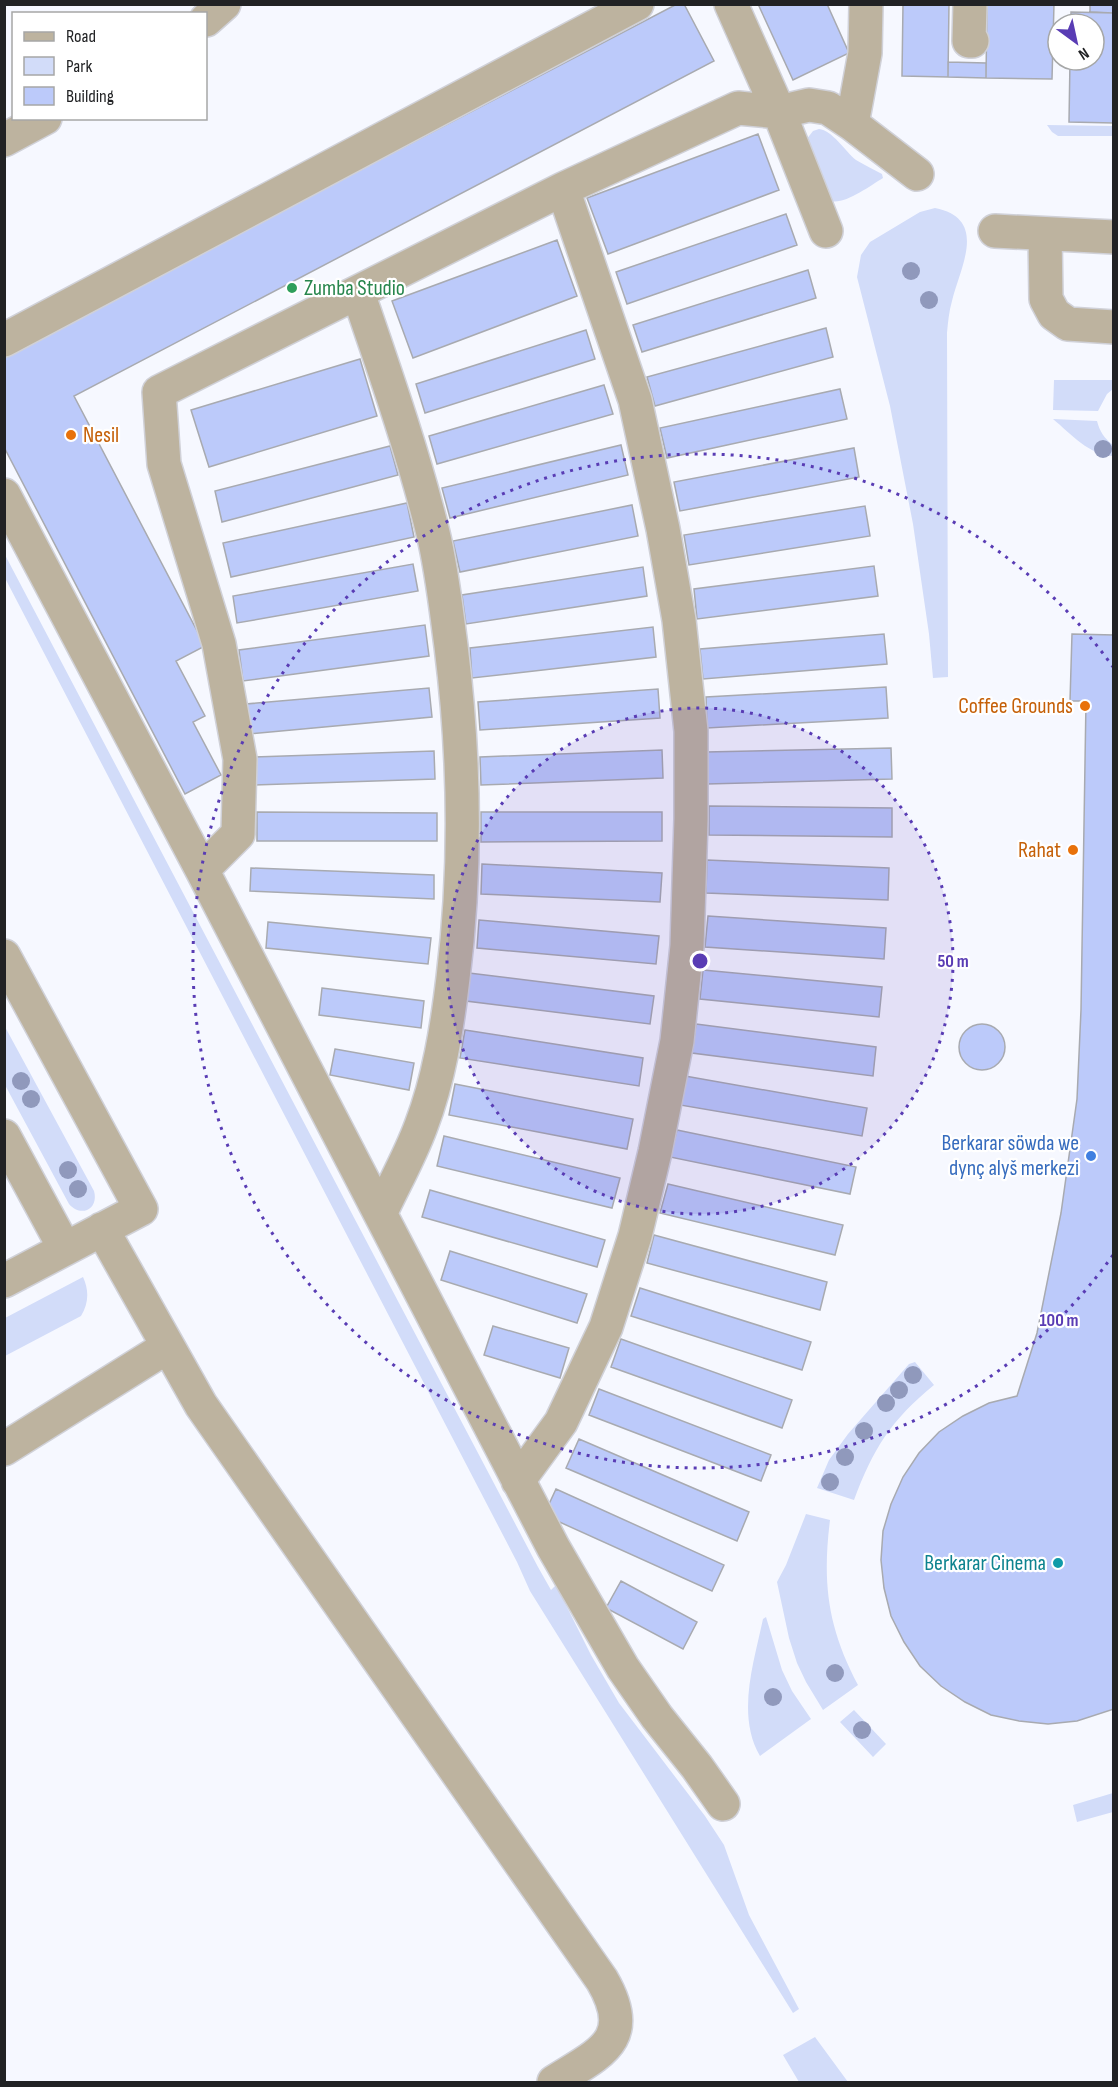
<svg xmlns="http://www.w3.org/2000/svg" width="1118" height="2087" viewBox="0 0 1118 2087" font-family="'Sofia Sans Condensed',sans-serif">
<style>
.green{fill:#d2dcf9}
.building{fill:#bccafa;stroke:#a8aab0;stroke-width:1.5}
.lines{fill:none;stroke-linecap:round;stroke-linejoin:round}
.minor-casing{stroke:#d0d1d8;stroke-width:36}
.minor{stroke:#bdb39f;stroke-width:33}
.tree{fill:#9099bc}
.ring{fill:none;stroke:#593cb4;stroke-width:3;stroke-dasharray:3 6}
.leisure-dot{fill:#2e9e5b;stroke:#fff;stroke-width:2}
.food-dot{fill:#e8710a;stroke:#fff;stroke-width:2}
.shop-dot{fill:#3f7fe0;stroke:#fff;stroke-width:2}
.culture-dot{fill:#0f9aa8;stroke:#fff;stroke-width:2}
.labels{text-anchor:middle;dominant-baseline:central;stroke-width:4.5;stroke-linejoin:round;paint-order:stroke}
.leisure-label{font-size:22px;fill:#27864d;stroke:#fff;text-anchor:start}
.food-label{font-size:22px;fill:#c56008;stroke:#fff;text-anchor:end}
.shop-label{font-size:22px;fill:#366cbe;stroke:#fff;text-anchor:end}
.culture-label{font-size:22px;fill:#0d838f;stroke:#fff;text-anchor:end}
.centre{fill:#593cb4;stroke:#fff;stroke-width:3}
.ring-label{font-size:18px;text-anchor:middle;font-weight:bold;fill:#593cb4;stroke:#fff;stroke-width:4.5;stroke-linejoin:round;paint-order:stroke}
</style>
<rect width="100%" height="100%" fill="#f6f8ff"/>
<path class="green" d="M 1047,125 L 1113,126 L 1113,136 L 1058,136 L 1052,132 Z
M 819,129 C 832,130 845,151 856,160 C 864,165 873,169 882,174 L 883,178 C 870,186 844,205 831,201 L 806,140 L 813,131 Z
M 935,208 C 989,219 960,267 952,301 C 949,311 948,322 947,333 L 948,677 L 933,678 L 929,634 L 913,524 L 890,406 L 857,277 L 861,255 L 870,242 L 920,212 Z
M 1054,380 L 1113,380 L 1113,389 L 1107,394 L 1098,411 L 1053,410 Z
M 1053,419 L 1097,421 C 1100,432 1104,438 1113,445 L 1113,456 C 1089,455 1071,434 1053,419 Z
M 4,553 L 538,1567 L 551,1590 L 556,1585 L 591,1655 L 619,1703 L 705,1816 L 724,1845 L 749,1915 L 799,2009 L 793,2013 L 530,1591 L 517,1562 L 5,578 Z
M 4,1025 L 94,1191 C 99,1209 81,1218 69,1204 L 5,1085 Z
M 83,1277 C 89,1290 89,1303 81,1316 L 5,1356 L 5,1318 Z
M 915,1362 L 934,1385 C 891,1420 873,1449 854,1500 L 817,1488 L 829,1460 L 848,1434 L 909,1364 Z
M 806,1514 L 830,1520 C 822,1584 828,1628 858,1685 L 823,1710 L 806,1682 L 797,1663 L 789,1638 L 777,1582 L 786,1565 Z
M 766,1617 L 782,1670 L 792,1691 L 811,1719 L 760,1756 C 736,1715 754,1662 763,1619 Z
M 854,1710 L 886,1744 L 873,1757 L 840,1722 Z
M 1113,1793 L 1113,1812 L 1077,1822 L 1073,1805 Z
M 815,2037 L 848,2082 L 799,2082 L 783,2055 Z"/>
<path class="building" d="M 677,4 L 684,4 L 714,61 L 74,396 L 205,646 L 176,661 L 205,716 L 193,722 L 221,775 L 185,794 L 4,447 L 4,356 Z
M 758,4 L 827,4 L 849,53 L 793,80 Z
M 903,4 L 949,4 L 948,77 L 902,76 Z
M 987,4 L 1054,4 L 1052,79 L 986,78 Z
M 1090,4 L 1114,4 L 1114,13 L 1090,12 Z
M 1071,12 L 1114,13 L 1114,123 L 1069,122 L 1070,60 L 1094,60 L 1094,24 L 1071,24 Z
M 948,62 L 986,63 L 986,78 L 948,77 Z
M 758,134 L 779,190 L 608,254 L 587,198 Z
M 786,214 L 797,245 L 627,304 L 616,272 Z
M 557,240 L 577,296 L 413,358 L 392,301 Z
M 808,270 L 816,298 L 642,352 L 633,325 Z
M 826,328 L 833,357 L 655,406 L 647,377 Z
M 586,330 L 595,359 L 425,413 L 416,384 Z
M 360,359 L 377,416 L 209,467 L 191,410 Z
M 604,385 L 613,414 L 437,464 L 429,436 Z
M 840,389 L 847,419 L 667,458 L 660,428 Z
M 621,445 L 628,475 L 450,518 L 442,488 Z
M 390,446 L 398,475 L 222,522 L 215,491 Z
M 854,448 L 859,477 L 680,511 L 674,482 Z
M 407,503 L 414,537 L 231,577 L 223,543 Z
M 632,505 L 638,536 L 460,572 L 453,541 Z
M 865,506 L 870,536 L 689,565 L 684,535 Z
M 413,564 L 418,591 L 237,623 L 233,596 Z
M 874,566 L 878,596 L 697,619 L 694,589 Z
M 643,567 L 647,596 L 466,624 L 462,595 Z
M 425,625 L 429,656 L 243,681 L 239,650 Z
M 653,627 L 656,657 L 472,678 L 470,648 Z
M 884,634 L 887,664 L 703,679 L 700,649 Z
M 1072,634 L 1114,635 L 1114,1709 L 1077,1721 L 1048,1724 L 1019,1721 L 991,1715 L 965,1702 L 941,1686 L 920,1666 L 904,1642 L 891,1616 L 884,1588 L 881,1560 L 883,1531 L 891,1504 L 903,1477 L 919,1453 L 939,1432 L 963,1416 L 989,1403 L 1017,1396 L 1037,1333 L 1061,1213 L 1077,1099 L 1081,1010 L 1086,701 L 1070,701 Z
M 886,687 L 888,718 L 707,728 L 706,697 Z
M 429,688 L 432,717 L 249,734 L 246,704 Z
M 658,689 L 660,718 L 480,730 L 478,702 Z
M 891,748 L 892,779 L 707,784 L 706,752 Z
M 662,750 L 663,778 L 481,785 L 480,757 Z
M 434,751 L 435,779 L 253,785 L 252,757 Z
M 709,806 L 892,808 L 892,837 L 709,835 Z
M 257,812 L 437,813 L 437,841 L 257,841 Z
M 481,812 L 662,812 L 662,841 L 481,842 Z
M 707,860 L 889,868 L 888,900 L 706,893 Z
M 482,864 L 662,873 L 660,902 L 481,894 Z
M 251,868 L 434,875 L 434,899 L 250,891 Z
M 708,916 L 886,928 L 884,959 L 705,947 Z
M 479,920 L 659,936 L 656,964 L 477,948 Z
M 268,922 L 431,938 L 428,964 L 266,948 Z
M 703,970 L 882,987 L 879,1017 L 700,999 Z
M 469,973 L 654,996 L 650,1024 L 466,1001 Z
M 322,988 L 424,1001 L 421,1028 L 319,1015 Z
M959 1047a23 23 0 1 1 46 0a23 23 0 1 1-46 0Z
M 696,1024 L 876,1047 L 873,1076 L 692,1053 Z
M 465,1030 L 643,1058 L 639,1086 L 460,1058 Z
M 335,1049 L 414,1063 L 409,1090 L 330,1075 Z
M 685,1076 L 867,1108 L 862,1136 L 680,1105 Z
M 455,1084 L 633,1119 L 627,1149 L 449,1115 Z
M 677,1130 L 856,1167 L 850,1194 L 670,1157 Z
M 444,1136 L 620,1178 L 612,1208 L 437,1166 Z
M 668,1184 L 843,1225 L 835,1255 L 660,1213 Z
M 430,1190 L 605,1240 L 597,1267 L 422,1217 Z
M 654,1235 L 827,1282 L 820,1310 L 647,1263 Z
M 450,1251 L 587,1294 L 577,1323 L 441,1280 Z
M 640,1288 L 811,1342 L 802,1370 L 631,1316 Z
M 493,1326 L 569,1348 L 560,1378 L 484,1355 Z
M 621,1339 L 792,1400 L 782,1428 L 611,1367 Z
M 599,1389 L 771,1455 L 761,1481 L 589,1415 Z
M 579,1439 L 749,1512 L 737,1541 L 566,1468 Z
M 556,1489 L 724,1565 L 712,1591 L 544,1515 Z
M 621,1581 L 697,1622 L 683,1649 L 606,1608 Z"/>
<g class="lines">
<defs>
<path id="minor" d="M 731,4 L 779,112 L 809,105 L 828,108 L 852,124 L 865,53 L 866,4
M 970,4 L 969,41 L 972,41
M 206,20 L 224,4
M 852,124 L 917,174
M 4,140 L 45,118
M 995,231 L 1114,237
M 1045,234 L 1046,299 L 1054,314 L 1068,324 L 1114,327
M 358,293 C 385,372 413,452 433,533 C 442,570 446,609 451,646 C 465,758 467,865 453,978 C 447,1028 439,1079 421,1126 C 410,1156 394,1184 381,1212
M 4,340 L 637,4
M 4,495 L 202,870 L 553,1547 L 623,1668 L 657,1717 L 697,1767 L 723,1804
M 202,870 L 238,834 L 240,759 L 219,644 L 164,464 L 159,392 L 563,189 L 738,108 L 779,112 L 826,231
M 4,956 L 141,1209 L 4,1281
M 4,1136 L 65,1249
M 102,1229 L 201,1405 L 602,1980 C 637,2040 600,2053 554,2082
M 4,1449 L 167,1347
M 518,1481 L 561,1422 L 606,1327 L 635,1236 L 655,1152 L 677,1041 L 687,946 L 691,819 L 691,731 L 679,620 L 663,529 L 635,400 L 563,189"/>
</defs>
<use href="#minor" class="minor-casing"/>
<use href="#minor" class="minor"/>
</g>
<g class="tree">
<circle cx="911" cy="271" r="9"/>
<circle cx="929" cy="300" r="9"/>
<circle cx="1103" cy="449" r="9"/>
<circle cx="21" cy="1081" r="9"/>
<circle cx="31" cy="1099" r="9"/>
<circle cx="68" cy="1170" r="9"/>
<circle cx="78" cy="1189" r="9"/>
<circle cx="913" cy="1375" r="9"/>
<circle cx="899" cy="1390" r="9"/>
<circle cx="886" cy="1403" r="9"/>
<circle cx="864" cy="1431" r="9"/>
<circle cx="845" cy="1457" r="9"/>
<circle cx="830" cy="1482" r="9"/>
<circle cx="835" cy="1673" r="9"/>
<circle cx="773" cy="1697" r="9"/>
<circle cx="862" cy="1730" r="9"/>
</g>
<circle cx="700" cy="961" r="253" fill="#593cb4" fill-opacity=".12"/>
<g class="ring">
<circle cx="700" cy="961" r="253"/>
<path d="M1113 1255A507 507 0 1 1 1113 667"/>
</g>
<circle class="leisure-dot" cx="292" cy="288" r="6"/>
<g class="food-dot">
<circle cx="71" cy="435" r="6"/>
<circle cx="1085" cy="706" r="6"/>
<circle cx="1073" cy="850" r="6"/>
</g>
<circle class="shop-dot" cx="1091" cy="1156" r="6"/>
<circle class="culture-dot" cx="1058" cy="1563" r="6"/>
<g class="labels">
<g class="leisure-label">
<text x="304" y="288">Zumba Studio</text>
</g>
<g class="food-label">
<text x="83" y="435" text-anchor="start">Nesil</text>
<text x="1073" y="706">Coffee Grounds</text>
<text x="1061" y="850">Rahat</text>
</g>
<g class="shop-label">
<text x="1079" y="1143">Berkarar söwda we<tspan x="1079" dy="25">dynç alyš merkezi</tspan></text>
</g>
<g class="culture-label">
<text x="1046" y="1563">Berkarar Cinema</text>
</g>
</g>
<circle cx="700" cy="961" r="9" class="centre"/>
<g class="ring-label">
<text x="953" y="967">50 m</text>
<text x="1059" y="1326">100 m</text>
</g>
<rect width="1118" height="2087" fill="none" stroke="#212224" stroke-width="12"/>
<rect x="12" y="12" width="195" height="108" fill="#ffffff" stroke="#a6a7a7" stroke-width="1.5"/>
<rect x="24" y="32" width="30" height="9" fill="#bdb39f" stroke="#a6a7a7" stroke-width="1.5"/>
<text x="66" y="42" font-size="18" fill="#212224">Road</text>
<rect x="24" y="57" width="30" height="18" fill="#d2dcf9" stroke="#a6a7a7" stroke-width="1.5"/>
<text x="66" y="72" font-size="18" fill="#212224">Park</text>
<rect x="24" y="87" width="30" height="18" fill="#bccafa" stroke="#a6a7a7" stroke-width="1.5"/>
<text x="66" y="102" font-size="18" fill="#212224">Building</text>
<g transform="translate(1076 42) rotate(147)"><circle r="28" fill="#ffffff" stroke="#a6a7a7" stroke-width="1.5"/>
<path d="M0-4.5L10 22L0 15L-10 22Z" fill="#593cb4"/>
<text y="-9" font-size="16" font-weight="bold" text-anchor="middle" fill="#212224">N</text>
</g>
</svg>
